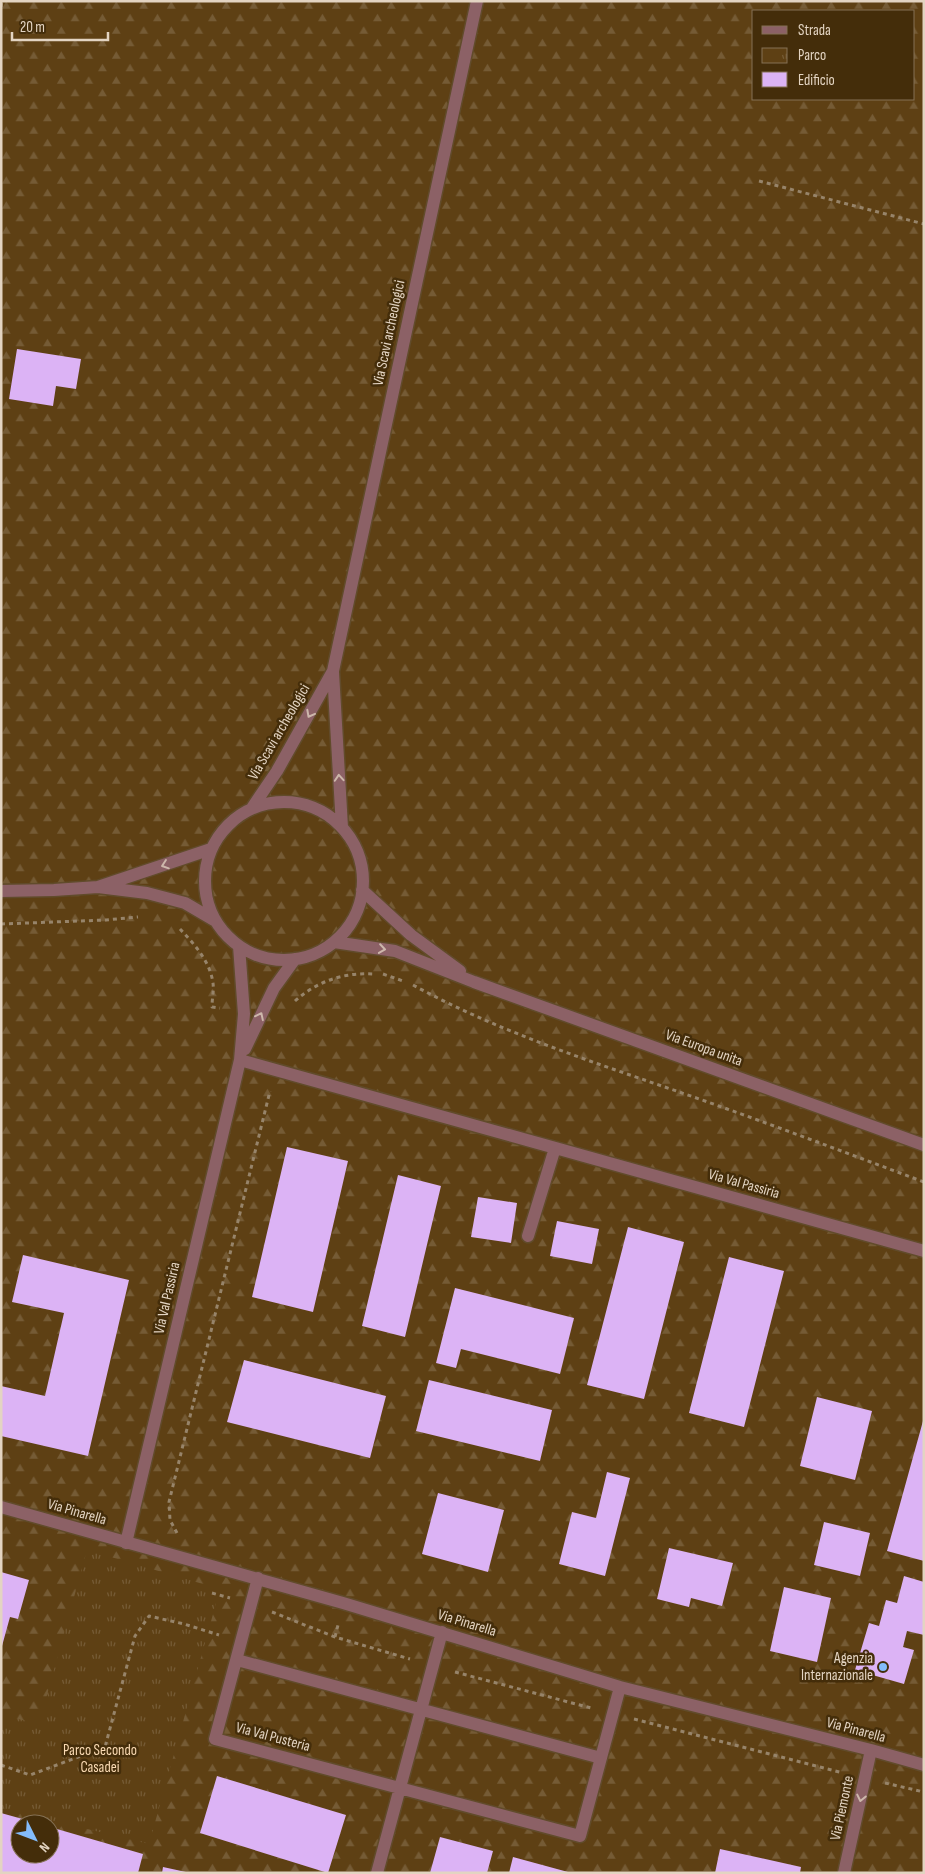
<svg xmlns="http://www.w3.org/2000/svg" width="925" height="1874" viewBox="0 0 925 1874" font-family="'Sofia Sans Condensed',sans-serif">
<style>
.forest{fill:url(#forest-firs);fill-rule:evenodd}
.park{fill:url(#park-tufts)}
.building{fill:#dcb3f5}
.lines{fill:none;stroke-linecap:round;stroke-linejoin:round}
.minor-casing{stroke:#614b2b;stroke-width:15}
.path{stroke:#97846a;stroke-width:3;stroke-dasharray:4 4;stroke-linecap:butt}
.minor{stroke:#8c6166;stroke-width:12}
.oneway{stroke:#cdb7ab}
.poi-dot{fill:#84bcfb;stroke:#442d0a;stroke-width:2}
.labels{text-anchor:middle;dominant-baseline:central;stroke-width:5;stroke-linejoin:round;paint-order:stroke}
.street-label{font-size:15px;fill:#e3d4c2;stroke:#442d0a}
.poi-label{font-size:15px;fill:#e3d4c2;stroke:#442d0a;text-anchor:end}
.park-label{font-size:15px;fill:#fadab3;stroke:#442d0a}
</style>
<defs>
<pattern id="forest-firs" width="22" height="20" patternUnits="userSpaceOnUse" patternTransform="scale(1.25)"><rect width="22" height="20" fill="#5e4014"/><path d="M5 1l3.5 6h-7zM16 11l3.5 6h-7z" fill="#755b35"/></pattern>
<pattern id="park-tufts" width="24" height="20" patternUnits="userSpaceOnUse" patternTransform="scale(1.25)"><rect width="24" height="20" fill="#5e4014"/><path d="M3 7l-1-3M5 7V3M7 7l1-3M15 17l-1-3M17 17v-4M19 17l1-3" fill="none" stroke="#755b35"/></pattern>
</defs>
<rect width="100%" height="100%" fill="#442d0a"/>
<path class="forest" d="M 1,1 L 924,1 L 924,1873 L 1,1873 ZM 754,11 L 914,11 L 914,99 L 754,99 ZM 20,1824 L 50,1824 L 50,1854 L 20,1854 Z"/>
<path class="park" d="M 87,1550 L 220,1589 L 149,1844 L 1,1808 L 1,1715 L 39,1724 Z"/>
<path class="building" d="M 17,349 L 81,359 L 76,389 L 56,386 L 53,406 L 9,399 Z
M 287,1147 L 348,1161 L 313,1312 L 252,1297 Z
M 398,1175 L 441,1186 L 405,1337 L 362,1326 Z
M 478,1197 L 517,1203 L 511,1243 L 471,1237 Z
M 557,1221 L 599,1229 L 592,1264 L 550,1256 Z
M 628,1227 L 684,1242 L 644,1399 L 587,1385 Z
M 23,1255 L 129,1280 L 88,1456 L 1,1436 L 1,1386 L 45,1396 L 64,1313 L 12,1302 Z
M 729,1257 L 784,1271 L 744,1427 L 689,1413 Z
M 455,1288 L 574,1318 L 560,1374 L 461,1349 L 456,1368 L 436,1363 Z
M 244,1360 L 386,1396 L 370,1458 L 227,1422 Z
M 429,1380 L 552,1410 L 540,1461 L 416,1431 Z
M 817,1397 L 872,1411 L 855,1480 L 800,1466 Z
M 923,1421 L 924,1421 L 924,1561 L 887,1551 Z
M 607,1472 L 630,1478 L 605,1576 L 559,1564 L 572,1512 L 596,1518 Z
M 438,1493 L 504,1510 L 488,1572 L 422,1554 Z
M 824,1522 L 870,1533 L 860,1576 L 814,1565 Z
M 669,1548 L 733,1563 L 722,1606 L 691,1598 L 689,1607 L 657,1599 Z
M 1,1572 L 29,1580 L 18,1619 L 10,1617 L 2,1646 Z
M 904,1576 L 924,1582 L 924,1635 L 907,1631 L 903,1647 L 914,1650 L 904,1684 L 855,1670 L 869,1623 L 879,1626 L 886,1600 L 897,1603 Z
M 784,1587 L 831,1598 L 817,1662 L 770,1651 Z
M 217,1776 L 346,1815 L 328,1873 L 200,1833 Z
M 1,1813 L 37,1823 L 20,1824 L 20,1854 L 50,1854 L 50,1827 L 143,1854 L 138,1873 L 1,1873 Z
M 440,1837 L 493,1851 L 487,1873 L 430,1873 Z
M 720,1849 L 801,1867 L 800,1873 L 715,1873 Z
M 513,1857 L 568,1872 L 568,1873 L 509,1873 Z
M 163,1867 L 186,1872 L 186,1873 L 162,1873 Z"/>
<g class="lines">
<defs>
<path id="minor" d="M 333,672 L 342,827
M205 881a79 79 0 1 1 158 0a79 79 0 1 1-158 0Z
M 252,808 L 277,771 L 333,671 L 477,1
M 211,849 L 98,887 L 147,893 L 185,903 L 214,920
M 362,890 L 411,935 L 460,971
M 1,891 L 54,890 L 98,887
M 334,942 L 395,951 L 474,982 L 924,1145
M 245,1049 L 274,988 L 295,959
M 240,1060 L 924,1251
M 528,1236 L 555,1148
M 1,1507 L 343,1603 L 620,1687 L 871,1750 L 924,1765
M 126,1543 L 240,1060 L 244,1014 L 239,946
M 258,1578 L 215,1739 L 580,1836 L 620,1687
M 237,1660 L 601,1758
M 377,1873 L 442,1632
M 844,1873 L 871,1750"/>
</defs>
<use href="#minor" class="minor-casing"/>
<path class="path" d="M 1,7 L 2,1
M 759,181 L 924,224
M 1,924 L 106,920 L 138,917
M 180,929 C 194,944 210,961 213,983 C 214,990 212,999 212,1007 L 220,1008
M 383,974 L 403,981
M 413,985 C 499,1032 593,1062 685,1094 C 765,1122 844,1152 924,1182
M 295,1001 C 317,981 345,972 374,974
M 177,1533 L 170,1520 L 169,1502 L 270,1091
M 212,1593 L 230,1598
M 272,1612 L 335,1637 L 410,1659
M 335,1637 L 338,1625
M 455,1672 L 591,1708
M 634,1719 L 843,1773
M 1,1765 L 30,1775 L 105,1747 L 135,1636 L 149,1616 L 184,1624 L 219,1635
M 885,1783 L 924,1792"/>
<use href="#minor" class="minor"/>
</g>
<defs><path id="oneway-chevron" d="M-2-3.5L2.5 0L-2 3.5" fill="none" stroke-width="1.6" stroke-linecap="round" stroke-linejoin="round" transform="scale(1.25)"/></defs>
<g class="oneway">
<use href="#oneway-chevron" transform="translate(310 714) rotate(118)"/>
<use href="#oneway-chevron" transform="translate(339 778) rotate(-94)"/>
<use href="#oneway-chevron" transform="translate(165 865) rotate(161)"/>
<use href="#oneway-chevron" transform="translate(382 949) rotate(8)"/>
<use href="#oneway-chevron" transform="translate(260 1016) rotate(-64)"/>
<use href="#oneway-chevron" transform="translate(861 1798) rotate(102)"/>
</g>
<circle class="poi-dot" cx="883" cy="1667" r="5"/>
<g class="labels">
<g class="street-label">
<text transform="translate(389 333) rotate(-78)">Via Scavi archeologici</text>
<text transform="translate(279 732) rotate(-60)">Via Scavi archeologici</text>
<text transform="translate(704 1048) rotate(20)">Via Europa unita</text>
<text transform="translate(744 1184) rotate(16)">Via Val Passiria</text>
<text transform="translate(167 1298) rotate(-77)">Via Val Passiria</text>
<text transform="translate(77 1512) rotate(16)">Via Pinarella</text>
<text transform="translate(467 1623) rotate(17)">Via Pinarella</text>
<text transform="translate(856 1730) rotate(15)">Via Pinarella</text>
<text transform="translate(273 1737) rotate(15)">Via Val Pusteria</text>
<text transform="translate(842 1808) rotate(-78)">Via Piemonte</text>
</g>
<g class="poi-label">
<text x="873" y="1658">Agenzia<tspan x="873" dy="17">Internazionale</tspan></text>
</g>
<g class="park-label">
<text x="100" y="1750">Parco Secondo<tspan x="100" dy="17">Casadei</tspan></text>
</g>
</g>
<rect width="925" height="1874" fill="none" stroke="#e3d4c2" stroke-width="5"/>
<rect x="752" y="10" width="162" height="90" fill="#442d0a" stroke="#847054"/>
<rect x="762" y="26" width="25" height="8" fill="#8c6166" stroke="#847054"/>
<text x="798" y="35" font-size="15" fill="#e3d4c2">Strada</text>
<rect x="762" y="48" width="25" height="15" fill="url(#park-tufts)" stroke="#847054"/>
<text x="798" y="60" font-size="15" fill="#e3d4c2">Parco</text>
<rect x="762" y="72" width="25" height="15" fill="#dcb3f5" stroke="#847054"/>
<text x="798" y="85" font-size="15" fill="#e3d4c2">Edificio</text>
<g transform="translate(35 1839) rotate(132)"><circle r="24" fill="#442d0a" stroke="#847054"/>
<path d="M0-4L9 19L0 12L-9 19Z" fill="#84bcfb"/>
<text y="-8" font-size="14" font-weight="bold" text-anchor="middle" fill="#e3d4c2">N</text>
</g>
<path d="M12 32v8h96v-8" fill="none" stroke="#e3d4c2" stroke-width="2.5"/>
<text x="20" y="32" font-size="15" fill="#e3d4c2" stroke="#442d0a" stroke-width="4" paint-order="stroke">20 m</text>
</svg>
